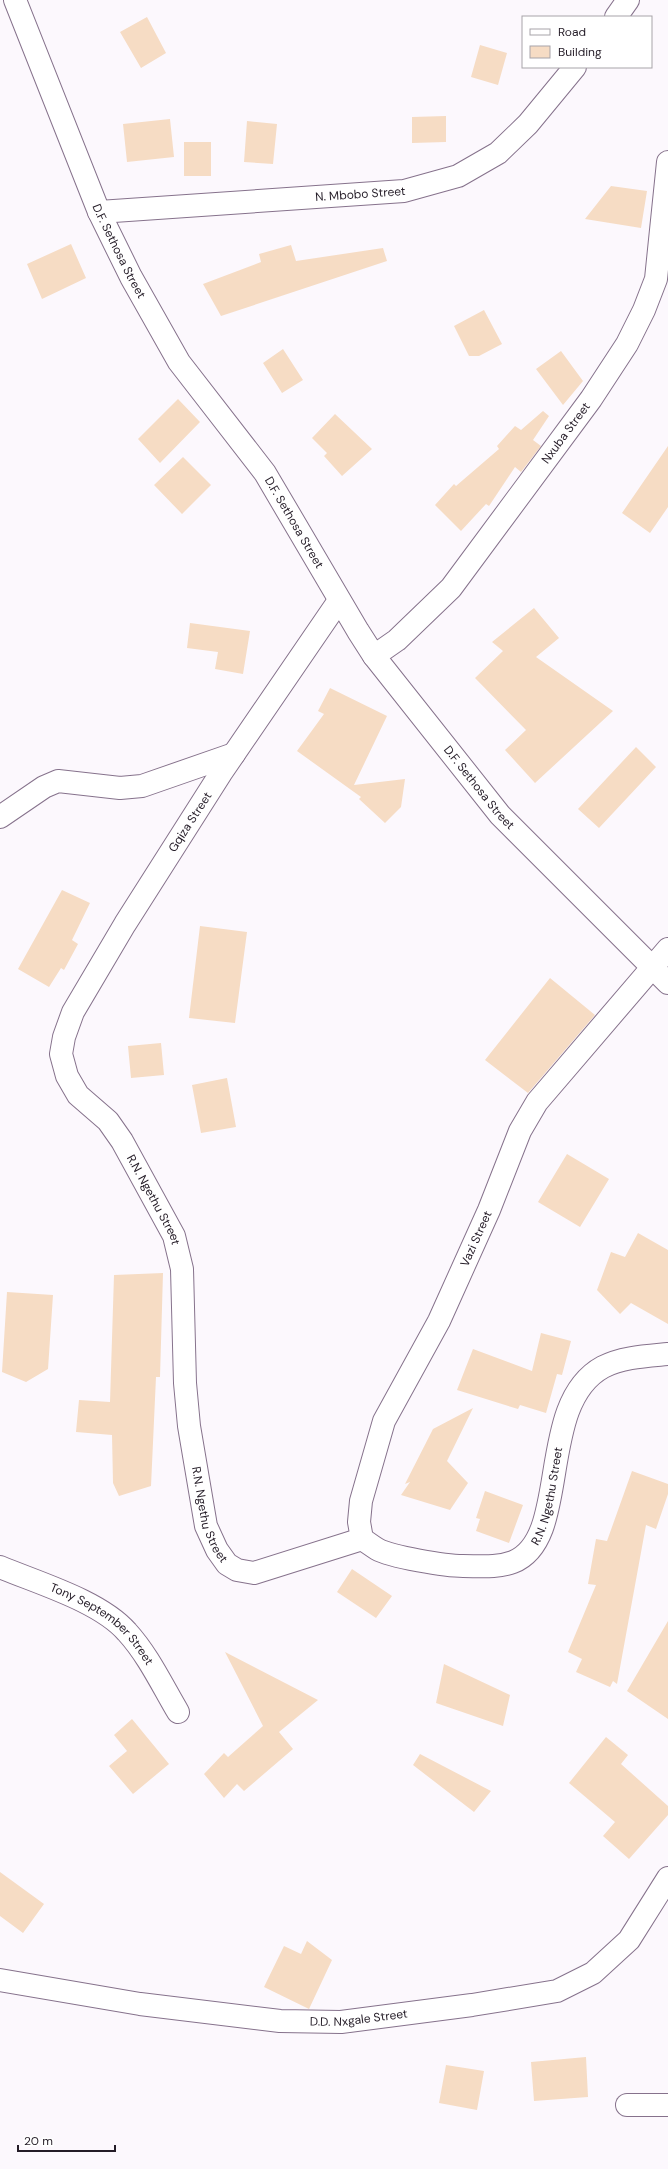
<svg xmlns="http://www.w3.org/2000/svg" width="668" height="2169" viewBox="0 0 668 2169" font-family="'DM Sans',sans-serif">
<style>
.building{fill:#f6dcc4}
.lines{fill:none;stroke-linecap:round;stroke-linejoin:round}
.minor-casing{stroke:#86728c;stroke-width:24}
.minor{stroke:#fff;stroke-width:22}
.labels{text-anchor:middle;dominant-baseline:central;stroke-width:3;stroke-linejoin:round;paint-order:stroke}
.street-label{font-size:12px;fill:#241c27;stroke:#fff}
</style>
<rect width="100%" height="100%" fill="#fcf8fd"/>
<path class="building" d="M 147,17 L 166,53 L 141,68 L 120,32 Z
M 480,45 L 507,53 L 498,85 L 471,77 Z
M 446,116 L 446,142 L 412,143 L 412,117 Z
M 170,119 L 174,157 L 127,162 L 123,124 Z
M 247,121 L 277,124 L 273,164 L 244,162 Z
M 184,142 L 211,142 L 211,176 L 184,176 Z
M 611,186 L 647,191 L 641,228 L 585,219 Z
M 71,244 L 86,278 L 42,299 L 27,264 Z
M 291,245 L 296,261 L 383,248 L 387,261 L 221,316 L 203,284 L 261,262 L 259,254 Z
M 484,310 L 502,344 L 479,356 L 469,356 L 454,326 Z
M 283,349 L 303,380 L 282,393 L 263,363 Z
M 561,351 L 583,381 L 563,405 L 536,369 Z
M 178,399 L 200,422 L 160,463 L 138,439 Z
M 543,411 L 549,416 L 533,440 L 541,446 L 521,472 L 515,467 L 489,506 L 486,504 L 461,531 L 435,505 L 454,484 L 456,486 L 499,449 L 497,446 L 515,426 L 521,430 Z
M 335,414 L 372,449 L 342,476 L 324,456 L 327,453 L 312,438 Z
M 668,446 L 668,507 L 650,533 L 622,513 Z
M 183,457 L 211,485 L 182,514 L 154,485 Z
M 534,608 L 559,638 L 536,657 L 613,711 L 535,783 L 505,750 L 526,730 L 475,678 L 503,651 L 492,642 Z
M 190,623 L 250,631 L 243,674 L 215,669 L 218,652 L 187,648 Z
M 330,688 L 387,716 L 354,785 L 405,779 L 401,807 L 385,823 L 359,799 L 361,797 L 297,751 L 324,714 L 318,711 Z
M 636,747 L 656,767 L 599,828 L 578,809 Z
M 62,890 L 90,903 L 72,940 L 78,944 L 64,970 L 61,968 L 49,987 L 18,969 Z
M 200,926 L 247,932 L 235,1023 L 189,1018 Z
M 550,978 L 595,1015 L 528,1093 L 485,1060 Z
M 161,1043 L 164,1075 L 131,1078 L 128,1046 Z
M 227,1078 L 236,1127 L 201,1133 L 192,1085 Z
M 567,1154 L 609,1179 L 580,1227 L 538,1202 Z
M 638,1233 L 668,1250 L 668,1324 L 631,1303 L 620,1314 L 597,1290 L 611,1252 L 625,1257 Z
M 163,1273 L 160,1377 L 156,1377 L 151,1486 L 119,1496 L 113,1483 L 112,1435 L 76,1432 L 79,1400 L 110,1402 L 114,1275 Z
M 7,1292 L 53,1295 L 48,1369 L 26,1382 L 2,1372 Z
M 541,1333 L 571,1341 L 562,1375 L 557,1374 L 546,1413 L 520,1405 L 518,1409 L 457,1390 L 473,1349 L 532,1371 Z
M 473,1408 L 447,1461 L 468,1483 L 450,1510 L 401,1495 L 410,1482 L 405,1484 L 433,1429 Z
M 632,1471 L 668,1484 L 668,1494 L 656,1529 L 646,1525 L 617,1684 L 613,1681 L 610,1687 L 576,1672 L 582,1659 L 568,1652 L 596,1585 L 588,1584 L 596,1539 L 607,1541 Z
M 485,1491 L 523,1505 L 509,1543 L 476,1531 L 480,1519 L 476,1518 Z
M 352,1569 L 392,1596 L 376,1618 L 337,1592 Z
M 668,1621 L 668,1719 L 627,1691 Z
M 225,1652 L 318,1700 L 279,1732 L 293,1749 L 244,1791 L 237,1784 L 224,1798 L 204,1774 L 224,1753 L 228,1757 L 263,1726 Z
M 444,1664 L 510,1695 L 503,1726 L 436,1703 Z
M 132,1719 L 169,1764 L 133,1794 L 109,1766 L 127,1751 L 114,1735 Z
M 606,1737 L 628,1755 L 621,1764 L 668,1806 L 668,1815 L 629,1859 L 603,1836 L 615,1822 L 569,1783 Z
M 420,1754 L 491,1791 L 474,1812 L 413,1765 Z
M 0,1872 L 44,1904 L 23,1933 L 0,1916 Z
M 307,1941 L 332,1960 L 309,2009 L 264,1987 L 284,1946 L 301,1954 Z
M 586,2057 L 588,2097 L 534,2101 L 531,2062 Z
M 446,2065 L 484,2071 L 477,2110 L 439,2103 Z"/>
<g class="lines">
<defs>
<g id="minor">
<path id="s1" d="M 15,0 L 99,212 L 131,277 L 179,362 L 265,473 L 358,631 L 374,656 L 500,815 L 668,983"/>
<path d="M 616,17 L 628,0"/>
<path id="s2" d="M 99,212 L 404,191 L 458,176 L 498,153 L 528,124 L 575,67"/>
<path id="s3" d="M 338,602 L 221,773 L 125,924 L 73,1012 L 64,1037 L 61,1054 L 67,1076 L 78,1095 L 108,1121 L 122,1141 L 174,1236 L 182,1269 L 185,1383 L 189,1426 L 206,1526 L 217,1550 L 227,1564 L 237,1570 L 254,1573 L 362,1539"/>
<path id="s4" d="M 374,656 L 397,640 L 451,588 L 591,399 L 627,344 L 644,310 L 656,279 L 668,162"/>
<path d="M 0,817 L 44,787 L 58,781 L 120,788 L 142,786 L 234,754"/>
<path id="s5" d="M 362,1539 L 359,1522 L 361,1501 L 384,1421 L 439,1321 L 489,1210 L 520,1131 L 537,1102 L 668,949"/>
<path id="s6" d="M 362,1539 C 367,1542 372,1546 377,1549 C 391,1557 446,1566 463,1566 C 480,1566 497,1568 513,1562 C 572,1539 535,1404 603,1367 C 622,1357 647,1356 668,1354"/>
<path id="s7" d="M 0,1567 C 38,1583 100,1601 127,1632 C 148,1655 162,1685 178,1712"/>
<path id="s8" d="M 0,1980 L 140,2004 L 280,2021 L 341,2022 L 472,2005 L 557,1991 L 593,1973 L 629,1940 L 668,1878"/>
<path d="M 627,2105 L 668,2105"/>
</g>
</defs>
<use href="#minor" class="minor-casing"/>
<use href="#minor" class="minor"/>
</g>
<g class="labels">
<g class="street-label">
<text stroke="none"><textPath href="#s2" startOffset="262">N. Mbobo Street</textPath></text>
<text stroke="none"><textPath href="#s1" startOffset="272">D.F. Sethosa Street</textPath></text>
<text stroke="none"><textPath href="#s4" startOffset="296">Nxuba Street</textPath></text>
<text stroke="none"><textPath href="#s1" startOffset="596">D.F. Sethosa Street</textPath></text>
<text stroke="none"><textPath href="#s1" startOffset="920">D.F. Sethosa Street</textPath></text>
<text transform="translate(190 822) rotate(-57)">Gqiza Street</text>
<text stroke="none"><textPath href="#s3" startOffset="708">R.N. Ngethu Street</textPath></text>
<text stroke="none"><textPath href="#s5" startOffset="326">Vazi Street</textPath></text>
<text stroke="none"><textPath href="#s6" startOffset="235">R.N. Ngethu Street</textPath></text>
<text stroke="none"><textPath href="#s3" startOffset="1032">R.N. Ngethu Street</textPath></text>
<text stroke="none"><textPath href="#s7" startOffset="119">Tony September Street</textPath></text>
<text stroke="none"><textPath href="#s8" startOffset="362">D.D. Nxgale Street</textPath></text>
</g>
</g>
<rect x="522" y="16" width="130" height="52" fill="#ffffff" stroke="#a7a4a9"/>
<rect x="530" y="29" width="20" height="6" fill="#ffffff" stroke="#a7a4a9"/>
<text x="558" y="36" font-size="12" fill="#241c27">Road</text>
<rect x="530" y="46" width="20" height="12" fill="#f6dcc4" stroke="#a7a4a9"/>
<text x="558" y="56" font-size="12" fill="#241c27">Building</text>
<path d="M18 2145v6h97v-6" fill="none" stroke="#241c27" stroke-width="2"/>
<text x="24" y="2145" font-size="12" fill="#241c27" stroke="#ffffff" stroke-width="3" paint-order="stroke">20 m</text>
</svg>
